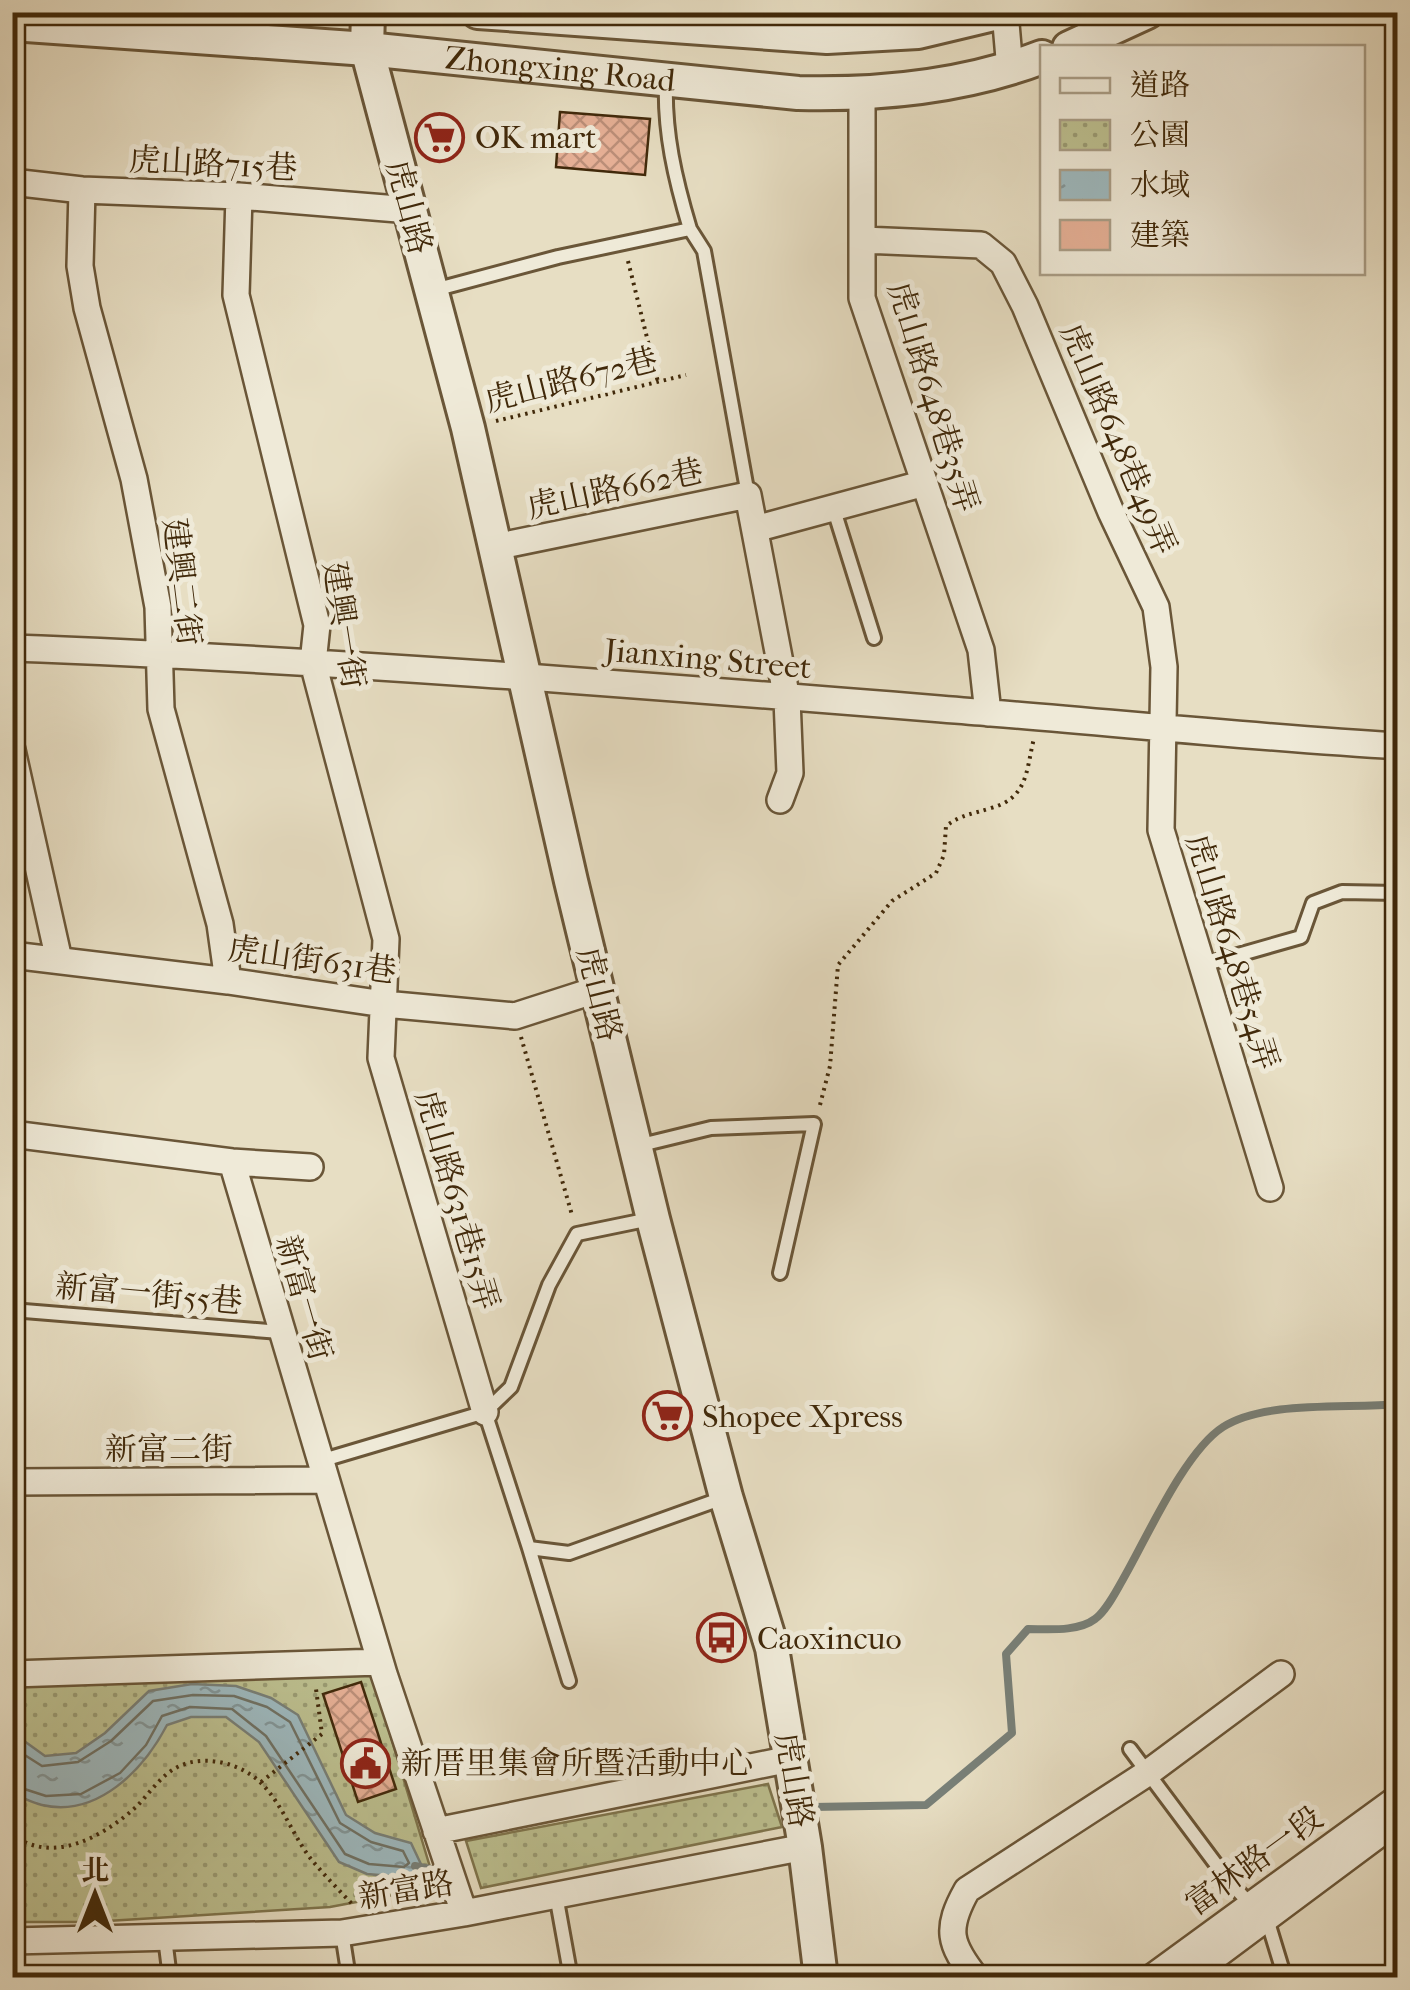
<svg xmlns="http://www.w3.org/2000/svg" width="1410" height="1990" viewBox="0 0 1410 1990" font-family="'IM FELL French Canon','Noto Serif TC',serif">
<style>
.park{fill:url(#park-dots);stroke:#7e744c;stroke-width:2.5}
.water{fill:url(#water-ripples);stroke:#787f77;stroke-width:2.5}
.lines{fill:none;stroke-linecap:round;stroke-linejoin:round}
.shore{stroke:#6f7164;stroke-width:2.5}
.stream{stroke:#787f77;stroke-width:8}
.building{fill:url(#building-cross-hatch);stroke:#41290a;stroke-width:2.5}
.service-casing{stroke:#6a5638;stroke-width:18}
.minor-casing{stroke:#6a5638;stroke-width:30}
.tertiary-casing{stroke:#6a5638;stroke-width:38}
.path{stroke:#41290a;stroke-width:4;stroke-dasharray:2.5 5;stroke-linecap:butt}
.service{stroke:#efead8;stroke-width:12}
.minor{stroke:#efead8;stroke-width:25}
.tertiary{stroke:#efead8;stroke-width:32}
.labels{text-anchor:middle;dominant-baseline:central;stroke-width:10;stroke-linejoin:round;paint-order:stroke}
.street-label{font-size:32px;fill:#41290a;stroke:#efead8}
.poi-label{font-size:32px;fill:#41290a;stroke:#efead8;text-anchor:start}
</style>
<defs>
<pattern id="park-dots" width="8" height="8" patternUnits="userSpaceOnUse" patternTransform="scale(2.5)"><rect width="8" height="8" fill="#bcbf8f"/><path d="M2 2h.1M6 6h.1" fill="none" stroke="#9a9b73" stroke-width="1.8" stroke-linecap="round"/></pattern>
<pattern id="water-ripples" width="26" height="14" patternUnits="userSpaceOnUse" patternTransform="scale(2.5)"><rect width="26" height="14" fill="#9db9bf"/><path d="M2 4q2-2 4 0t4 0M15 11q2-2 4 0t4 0" fill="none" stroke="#829699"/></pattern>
<pattern id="building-cross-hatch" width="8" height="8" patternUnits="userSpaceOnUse" patternTransform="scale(2.5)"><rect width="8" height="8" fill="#e5af95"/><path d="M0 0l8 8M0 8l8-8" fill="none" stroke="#bb8e78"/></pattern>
</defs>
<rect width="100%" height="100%" fill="#e7dec3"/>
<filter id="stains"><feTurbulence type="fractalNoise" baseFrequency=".002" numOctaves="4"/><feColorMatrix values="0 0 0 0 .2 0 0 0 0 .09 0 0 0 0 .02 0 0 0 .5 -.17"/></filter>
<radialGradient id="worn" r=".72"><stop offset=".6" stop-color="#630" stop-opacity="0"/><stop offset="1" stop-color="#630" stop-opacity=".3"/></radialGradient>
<path class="park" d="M 372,1674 L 436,1887 L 330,1907 L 91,1922 L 13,1922 L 12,1682 Z
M 768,1784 L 782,1827 L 481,1888 L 466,1841 Z"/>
<path class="water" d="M 192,1684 L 236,1686 L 271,1698 L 298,1715 L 346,1815 L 375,1833 L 411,1843 L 428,1879 L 367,1874 L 339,1862 L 259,1742 L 226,1717 L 191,1717 L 167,1725 C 144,1769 98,1818 42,1805 C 32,1803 22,1797 13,1794 L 13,1733 L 45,1756 L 76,1753 L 105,1733 L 149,1691 Z"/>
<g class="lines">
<path class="shore" d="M 12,1747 L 42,1766 L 78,1762 L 111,1741 L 153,1701 L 193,1695 L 234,1696 L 267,1707 L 290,1722 L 340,1823 L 371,1842 L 403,1851 L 409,1863 L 404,1867 L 369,1864 L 345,1854 L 266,1736 L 232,1709 L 190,1707 L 162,1716 L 146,1745 L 120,1773 L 81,1794 L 46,1796 L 12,1785"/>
<path class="stream" d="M 813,1807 L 926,1805 L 1012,1733 L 1006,1654 L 1028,1629 C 1048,1629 1078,1632 1095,1619 C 1106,1611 1115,1593 1122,1581 C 1146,1540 1184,1452 1223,1427 C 1265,1400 1347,1409 1398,1404
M 415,1866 L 440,1871"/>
</g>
<path class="building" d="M 560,112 L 650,119 L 645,175 L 556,167 Z
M 361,1682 L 396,1789 L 358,1802 L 323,1694 Z"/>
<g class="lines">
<defs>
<path id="service" d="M 823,12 L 827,35
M 666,80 C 664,132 675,179 690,229
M 434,290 L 558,257 L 690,229 L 704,251 L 748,495
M 834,510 L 874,638
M 1203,965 L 1301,937 L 1313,903 L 1342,892 L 1398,893
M 637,1146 L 711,1128 L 814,1124 L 780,1273
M 12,1310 L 280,1332
M 485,1412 L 529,1548 L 569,1553 L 723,1498
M 320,1461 L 485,1412 L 511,1387 L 549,1285 L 577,1234 L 650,1219
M 529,1548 L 569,1681
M 1130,1749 L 1227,1879 L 1249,1903
M 556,1895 L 571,1978
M 1267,1919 L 1285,1978
M 342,1933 L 349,1978
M 165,1938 L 170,1978"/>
<path id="minor" d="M 1005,12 L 1010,70
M 862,95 L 862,298 L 981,650 L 988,713
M 12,182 L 82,190 L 239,196 L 410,210
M 82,190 L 80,266 L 87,308 L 134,479 L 158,607 L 161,709 L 220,924 L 228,981
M 239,196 L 236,295 L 317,625 L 313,663 L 386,939 L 381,1058 L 485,1412
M 863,240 L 981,245 L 1003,263 L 1025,306 L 1111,512 L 1156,607 L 1164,667 L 1161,830 L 1270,1188
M 755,529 L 925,483
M 495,547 L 748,495 L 787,699 L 790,773 L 780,800
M 12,648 C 339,660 666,687 991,713 C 1127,724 1262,738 1398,746
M 12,750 L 59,960
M 12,955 L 228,981 L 384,1004 L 515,1016 L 599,989
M 12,1134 L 232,1162 L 310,1167
M 232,1162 L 384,1674 L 464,1913
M 12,1482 L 325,1480
M 12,1674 L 380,1662
M 436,1831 L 790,1759
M 12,1941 L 342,1933 L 464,1913 L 805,1847
M 976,1978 C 949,1944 945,1929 967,1890 L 1149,1772 L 1281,1674
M 1151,1978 L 1398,1798
M 1186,1978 L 1398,1820"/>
<g id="tertiary">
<path d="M 368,12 L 367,49 L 468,428 L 571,881 L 653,1219 L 726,1497 L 772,1648 L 805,1847 L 821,1978"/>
<path d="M 478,12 L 827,37 L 918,32 L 1002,12"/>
<path id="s1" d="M 12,24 L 367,49 L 798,93 C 881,95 964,87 1042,57"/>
<path d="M 1069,48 L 1147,12"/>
</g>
</defs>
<use href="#service" class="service-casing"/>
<use href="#minor" class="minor-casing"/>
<use href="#tertiary" class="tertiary-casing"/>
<path class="path" d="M 628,261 L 658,382
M 496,421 L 686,375
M 521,1037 L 572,1215
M 820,1105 L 830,1066 L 838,965 L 892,901 L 936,873 L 944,855 L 946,826 C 962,814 973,814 991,808 C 1028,798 1026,771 1034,738
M 261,1782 L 322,1734 L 316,1689
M 12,1834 C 52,1866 104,1836 136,1807 C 148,1795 160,1777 174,1769 C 200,1753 239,1762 260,1782 C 282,1803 293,1836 311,1859 C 324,1875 339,1890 353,1905"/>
<use href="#service" class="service"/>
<use href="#minor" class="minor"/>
<use href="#tertiary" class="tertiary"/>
</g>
<defs>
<symbol id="supermarket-ring" viewBox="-11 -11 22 22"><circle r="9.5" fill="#efead8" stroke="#8f2418" stroke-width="1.5"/><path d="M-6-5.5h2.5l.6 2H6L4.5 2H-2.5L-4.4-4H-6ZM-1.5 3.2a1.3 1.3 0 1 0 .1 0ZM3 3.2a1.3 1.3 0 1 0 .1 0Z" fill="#8f2418"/></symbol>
<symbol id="bus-ring" viewBox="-11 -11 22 22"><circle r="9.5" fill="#efead8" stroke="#8f2418" stroke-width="1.5"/><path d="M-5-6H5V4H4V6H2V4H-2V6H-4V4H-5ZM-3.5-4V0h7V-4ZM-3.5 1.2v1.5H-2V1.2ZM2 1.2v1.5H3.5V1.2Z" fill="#8f2418"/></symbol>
<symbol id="civic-ring" viewBox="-11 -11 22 22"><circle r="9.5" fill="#efead8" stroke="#8f2418" stroke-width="1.5"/><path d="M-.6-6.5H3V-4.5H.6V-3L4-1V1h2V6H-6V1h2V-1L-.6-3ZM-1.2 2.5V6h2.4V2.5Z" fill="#8f2418"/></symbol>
</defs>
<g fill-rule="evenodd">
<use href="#supermarket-ring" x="412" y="110" width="55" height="55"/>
<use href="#supermarket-ring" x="640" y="1388" width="55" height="55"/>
<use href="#bus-ring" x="694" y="1610" width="55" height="55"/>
<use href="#civic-ring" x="338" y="1736" width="55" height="55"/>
</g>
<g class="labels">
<g class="street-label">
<text stroke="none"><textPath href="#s1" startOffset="550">Zhongxing Road</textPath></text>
<text transform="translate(213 164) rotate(3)">虎山路715巷</text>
<text transform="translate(409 207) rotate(75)">虎山路</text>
<text transform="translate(571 380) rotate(-14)">虎山路672巷</text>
<text transform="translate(933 397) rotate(73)">虎山路648巷35弄</text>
<text transform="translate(1118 439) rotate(67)">虎山路648巷49弄</text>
<text transform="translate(615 489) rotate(-12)">虎山路662巷</text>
<text transform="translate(182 582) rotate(83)">建興二街</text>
<text transform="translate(344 625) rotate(81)">建興一街</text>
<text transform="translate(708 659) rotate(5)">Jianxing Street</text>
<text transform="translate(1232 952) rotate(73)">虎山路648巷54弄</text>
<text transform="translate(312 960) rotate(8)">虎山街631巷</text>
<text transform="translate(599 994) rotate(76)">虎山路</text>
<text transform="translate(457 1200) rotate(74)">虎山路631巷15弄</text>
<text transform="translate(149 1294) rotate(5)">新富一街55巷</text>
<text transform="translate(304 1298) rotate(74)">新富一街</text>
<text x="169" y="1449">新富二街</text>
<text transform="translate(794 1780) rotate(81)">虎山路</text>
<text transform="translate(1254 1861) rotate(-36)">富林路一段</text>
<text transform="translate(406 1890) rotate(-9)">新富路</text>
</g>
<g class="poi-label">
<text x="475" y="137">OK mart</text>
<text x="702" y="1416">Shopee Xpress</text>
<text x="757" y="1638">Caoxincuo</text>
<text x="401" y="1763">新厝里集會所暨活動中心</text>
</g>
</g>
<rect width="1410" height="1990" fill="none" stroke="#e7dec3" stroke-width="50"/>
<rect x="15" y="15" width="1380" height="1960" fill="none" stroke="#41290a" stroke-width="5"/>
<rect x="25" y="25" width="1360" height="1940" fill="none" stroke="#41290a" stroke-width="2.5"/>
<rect x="1040" y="45" width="325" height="230" fill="#efead8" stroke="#a99d86" stroke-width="2.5"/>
<rect x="1060" y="78" width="50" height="15" fill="#efead8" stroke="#a99d86" stroke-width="2.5"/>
<text x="1130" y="95" font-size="30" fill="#41290a">道路</text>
<rect x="1060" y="120" width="50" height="30" fill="url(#park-dots)" stroke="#a99d86" stroke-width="2.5"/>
<text x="1130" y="145" font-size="30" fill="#41290a">公園</text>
<rect x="1060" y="170" width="50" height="30" fill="url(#water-ripples)" stroke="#a99d86" stroke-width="2.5"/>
<text x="1130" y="195" font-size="30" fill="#41290a">水域</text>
<rect x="1060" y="220" width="50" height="30" fill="#e5af95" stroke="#a99d86" stroke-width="2.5"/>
<text x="1130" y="245" font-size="30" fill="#41290a">建築</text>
<g transform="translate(95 1895)" stroke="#efead8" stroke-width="8" paint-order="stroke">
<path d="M0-8L18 38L0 25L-18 38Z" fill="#41290a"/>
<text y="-15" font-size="28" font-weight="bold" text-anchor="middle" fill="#41290a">北</text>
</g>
<rect width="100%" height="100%" filter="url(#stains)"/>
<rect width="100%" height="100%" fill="url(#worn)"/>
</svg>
